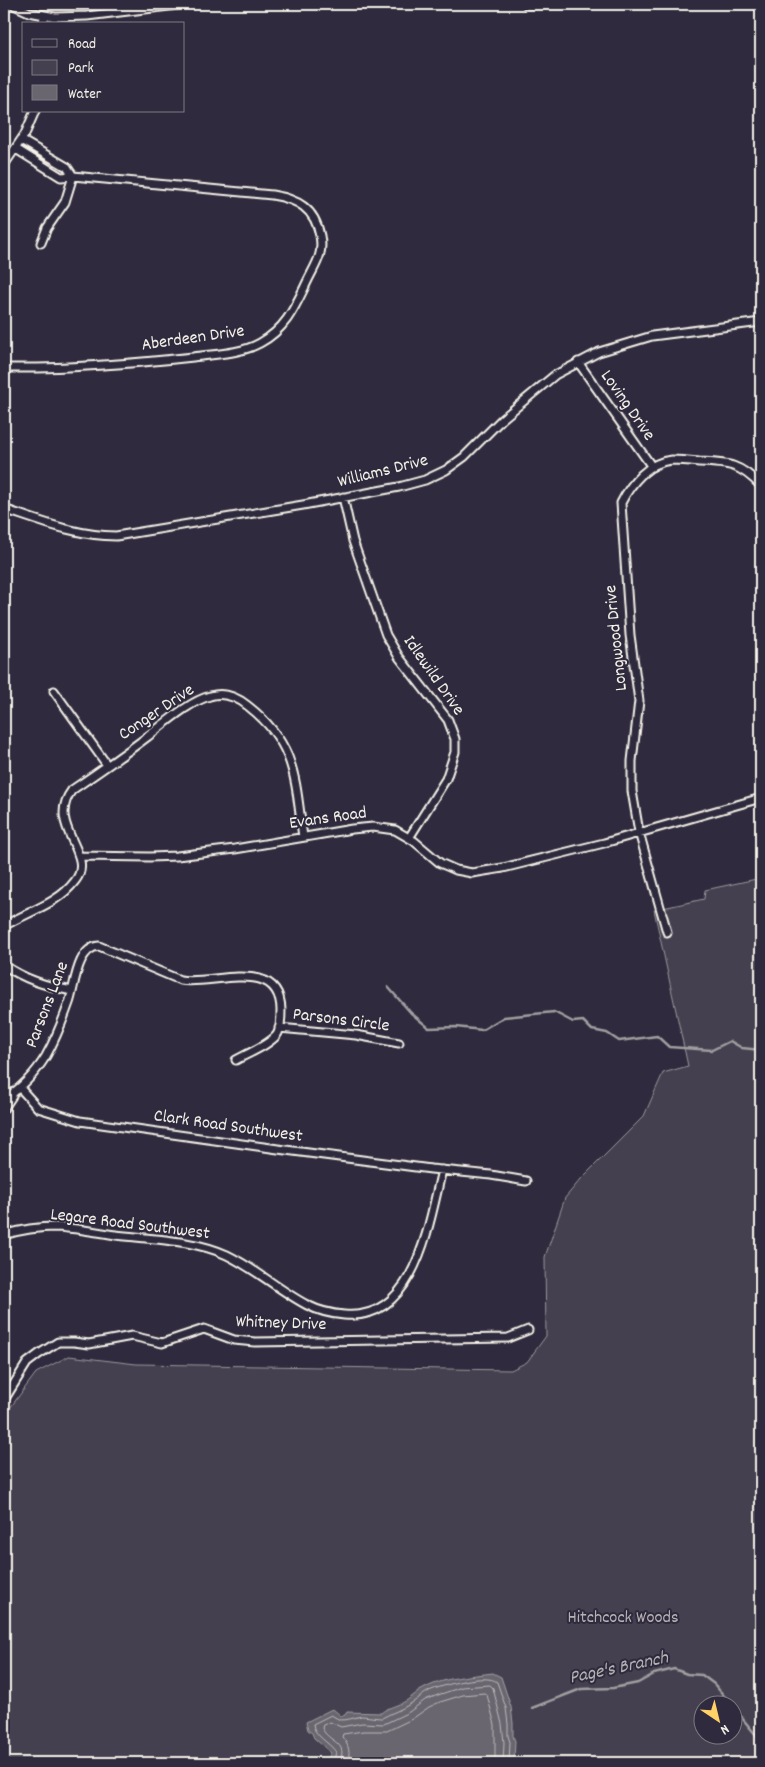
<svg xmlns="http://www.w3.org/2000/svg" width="765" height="1767" viewBox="0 0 765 1767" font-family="Dekko,sans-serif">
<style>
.green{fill:#454050;stroke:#9c989c;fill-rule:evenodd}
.water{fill:#6a6670;stroke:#a19ea0}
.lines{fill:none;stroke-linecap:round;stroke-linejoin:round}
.shore{stroke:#bdb9b8;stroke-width:1}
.stream{stroke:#a19ea0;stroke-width:2.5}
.minor-casing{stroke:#f4f1e8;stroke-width:11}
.minor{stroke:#2f2a3d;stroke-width:7}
.labels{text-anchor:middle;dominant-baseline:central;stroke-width:4;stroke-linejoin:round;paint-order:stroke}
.street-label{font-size:18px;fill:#f4f1e8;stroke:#2f2a3d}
.park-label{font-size:18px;fill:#b7b3b3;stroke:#2f2a3d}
.water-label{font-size:19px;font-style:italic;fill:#b6b2b2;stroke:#2f2a3d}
</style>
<rect width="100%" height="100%" fill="#2f2a3d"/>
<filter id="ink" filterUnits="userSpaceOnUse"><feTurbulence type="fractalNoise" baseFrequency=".02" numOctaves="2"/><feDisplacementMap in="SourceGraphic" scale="10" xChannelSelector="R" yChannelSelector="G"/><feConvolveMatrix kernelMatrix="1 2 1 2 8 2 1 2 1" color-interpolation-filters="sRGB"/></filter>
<g filter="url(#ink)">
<path class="green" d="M 761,878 L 761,1763 L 4,1763 L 4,1416 L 36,1373 L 69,1356 L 136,1364 L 511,1370 L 527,1362 L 546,1336 L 545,1257 L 565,1198 L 581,1179 L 644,1116 L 663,1073 L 688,1066 L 654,910 L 704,899 L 705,890 ZM 702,1704 L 732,1704 L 732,1734 L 702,1734 Z"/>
<path class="water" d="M 493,1673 L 501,1677 L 511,1707 L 513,1723 L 513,1736 L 515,1741 L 514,1763 L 325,1763 L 331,1753 L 314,1738 L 312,1733 L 308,1730 L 306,1722 L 330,1710 L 333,1709 L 341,1716 L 345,1715 L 347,1712 L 381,1713 C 388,1707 397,1706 406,1701 C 412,1697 418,1691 425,1688 C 446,1677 470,1676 493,1673 Z"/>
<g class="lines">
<path class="shore" d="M 331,1763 L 335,1756 L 336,1752 C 329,1742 314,1736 313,1724 L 331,1715 L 340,1720 C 348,1720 354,1718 361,1716 C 366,1716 376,1718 382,1718 C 391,1713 401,1710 410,1704 C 417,1700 422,1695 429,1691 C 443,1685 486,1673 497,1682 L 506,1708 L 508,1724 L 508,1736 L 510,1742 L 509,1763
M 339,1763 C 350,1741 328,1743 322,1728 L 323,1725 L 330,1722 L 341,1727 L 362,1723 L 384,1724 L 409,1712 L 425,1700 L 438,1695 L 462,1687 L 490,1685 L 493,1688 L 502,1724 L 504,1743 L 503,1763
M 347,1763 C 351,1753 349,1745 342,1737 L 343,1734 L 363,1731 L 387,1731 L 412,1719 L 429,1707 L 440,1702 L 463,1695 L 484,1693 L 487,1695 L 495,1725 L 495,1763"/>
<path class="stream" d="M 388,987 L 411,1013 L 429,1028 L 456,1027 L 482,1030 L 504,1017 L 554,1012 L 573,1022 L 583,1021 L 592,1030 L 607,1033 L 619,1041 L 657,1036 L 669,1047 L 712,1050 L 730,1041 L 742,1048 L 761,1050
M 732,1706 L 761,1741
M 532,1708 L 581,1689 L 613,1688 L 638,1683 L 654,1674 L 674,1669 L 687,1674 L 702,1675 L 714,1684 L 731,1704"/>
<defs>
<path id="minor" d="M 12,4 L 29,12 L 55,17 L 87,16 L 186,4
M 526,4 L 563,4
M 43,24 L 44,16
M 16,149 L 61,177 L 73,176 L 65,202 L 47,228 L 41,243
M 4,165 L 25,134 L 35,111
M 578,362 L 652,467
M 4,368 C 67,369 130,364 193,357 C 215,354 240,354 260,343 C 286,329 295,307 307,282 C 315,265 324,255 320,236 C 315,208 297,199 272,195 L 73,176 L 67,167 L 21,140
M 343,497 L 353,541 L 386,635 L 399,657 L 448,720 L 455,739 L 455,752 L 446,779 L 409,838
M 4,509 C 40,521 77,536 116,536 L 303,505 L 399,487 L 425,480 L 446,470 L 464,457 L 502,419 L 555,375 L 599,352 L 652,336 L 761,322
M 54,691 L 107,765
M 79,856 L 150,857 L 177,856 L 235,849 L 352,829 L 373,827 L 395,830 L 414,841 L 440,863 L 456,870 L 472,873 L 503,868 L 604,843 L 761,798
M 4,926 C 27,912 58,904 75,881 C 97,854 45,826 72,790 C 97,773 122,756 147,737 C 163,725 190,701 210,696 C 224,692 237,697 248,706 C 297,744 295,781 303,837
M 667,932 L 639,832 L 632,791 L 632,761 L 639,701 L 630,635 L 621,503 C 631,483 648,462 672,460 C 681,460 690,461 699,462 C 729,463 740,464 761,486
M 4,965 C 25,980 47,986 72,991
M 279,1028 L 356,1035 L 399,1043
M 20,1088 L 38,1108 L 80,1121 L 278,1149 L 431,1169 L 491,1175 L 526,1181
M 4,1099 C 22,1088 35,1074 46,1056 C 55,1040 63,1020 69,1003 C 75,987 76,948 99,946 L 180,980 C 211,986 280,956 281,1010 C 281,1017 281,1026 278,1033 C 273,1043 247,1054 236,1060
M 4,1108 L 12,1096
M 4,1235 C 20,1230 38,1227 56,1227 C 76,1228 96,1232 116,1235 C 151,1239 195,1240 227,1255 C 256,1269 280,1291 307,1305 C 319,1311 331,1314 344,1315 C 416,1322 429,1222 442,1170
M 4,1400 L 27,1363 L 39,1354 L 58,1342 L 74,1342 L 89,1344 L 132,1336 L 162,1343 L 204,1329 L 234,1340 L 255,1342 L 508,1338 L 528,1330"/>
</defs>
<use href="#minor" class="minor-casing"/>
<use href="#minor" class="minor"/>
</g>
</g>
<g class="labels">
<g class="street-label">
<text transform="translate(193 339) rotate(-8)">Aberdeen Drive</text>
<text transform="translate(627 406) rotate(55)">Loving Drive</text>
<text transform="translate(383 472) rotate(-14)">Williams Drive</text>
<text transform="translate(617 638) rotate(-96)">Longwood Drive</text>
<text transform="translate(433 676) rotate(55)">Idlewild Drive</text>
<text transform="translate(157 713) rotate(-34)">Conger Drive</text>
<text transform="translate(328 819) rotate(-8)">Evans Road</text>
<text transform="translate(48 1005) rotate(-69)">Parsons Lane</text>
<text transform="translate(341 1021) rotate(7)">Parsons Circle</text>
<text transform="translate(228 1127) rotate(8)">Clark Road Southwest</text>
<text transform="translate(130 1225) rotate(7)">Legare Road Southwest</text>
<text transform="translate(281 1324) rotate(2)">Whitney Drive</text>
</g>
<g class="park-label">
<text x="623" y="1618">Hitchcock Woods</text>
</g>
<g class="water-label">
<text transform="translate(619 1669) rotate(-12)">Page's Branch</text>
</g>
</g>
<rect width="765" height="1767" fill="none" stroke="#2f2a3d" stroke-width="20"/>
<rect x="10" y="10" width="745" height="1747" fill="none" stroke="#f4f1e8" stroke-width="2" filter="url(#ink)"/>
<rect x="22" y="22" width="162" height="90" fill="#2f2a3d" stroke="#7e7a81"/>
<rect x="32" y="39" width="25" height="8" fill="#2f2a3d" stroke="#7e7a81"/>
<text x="68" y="48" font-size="15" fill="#f4f1e8">Road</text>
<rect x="32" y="60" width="25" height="15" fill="#454050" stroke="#7e7a81"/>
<text x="68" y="72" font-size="15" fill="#f4f1e8">Park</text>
<rect x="32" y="85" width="25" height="15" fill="#6a6670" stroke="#7e7a81"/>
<text x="68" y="98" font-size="15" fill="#f4f1e8">Water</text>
<g transform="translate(718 1720) rotate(145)"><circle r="24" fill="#2f2a3d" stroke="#7e7a81"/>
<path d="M0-4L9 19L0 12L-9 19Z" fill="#ffd166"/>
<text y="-8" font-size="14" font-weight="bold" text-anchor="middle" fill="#f4f1e8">N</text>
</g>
</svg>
